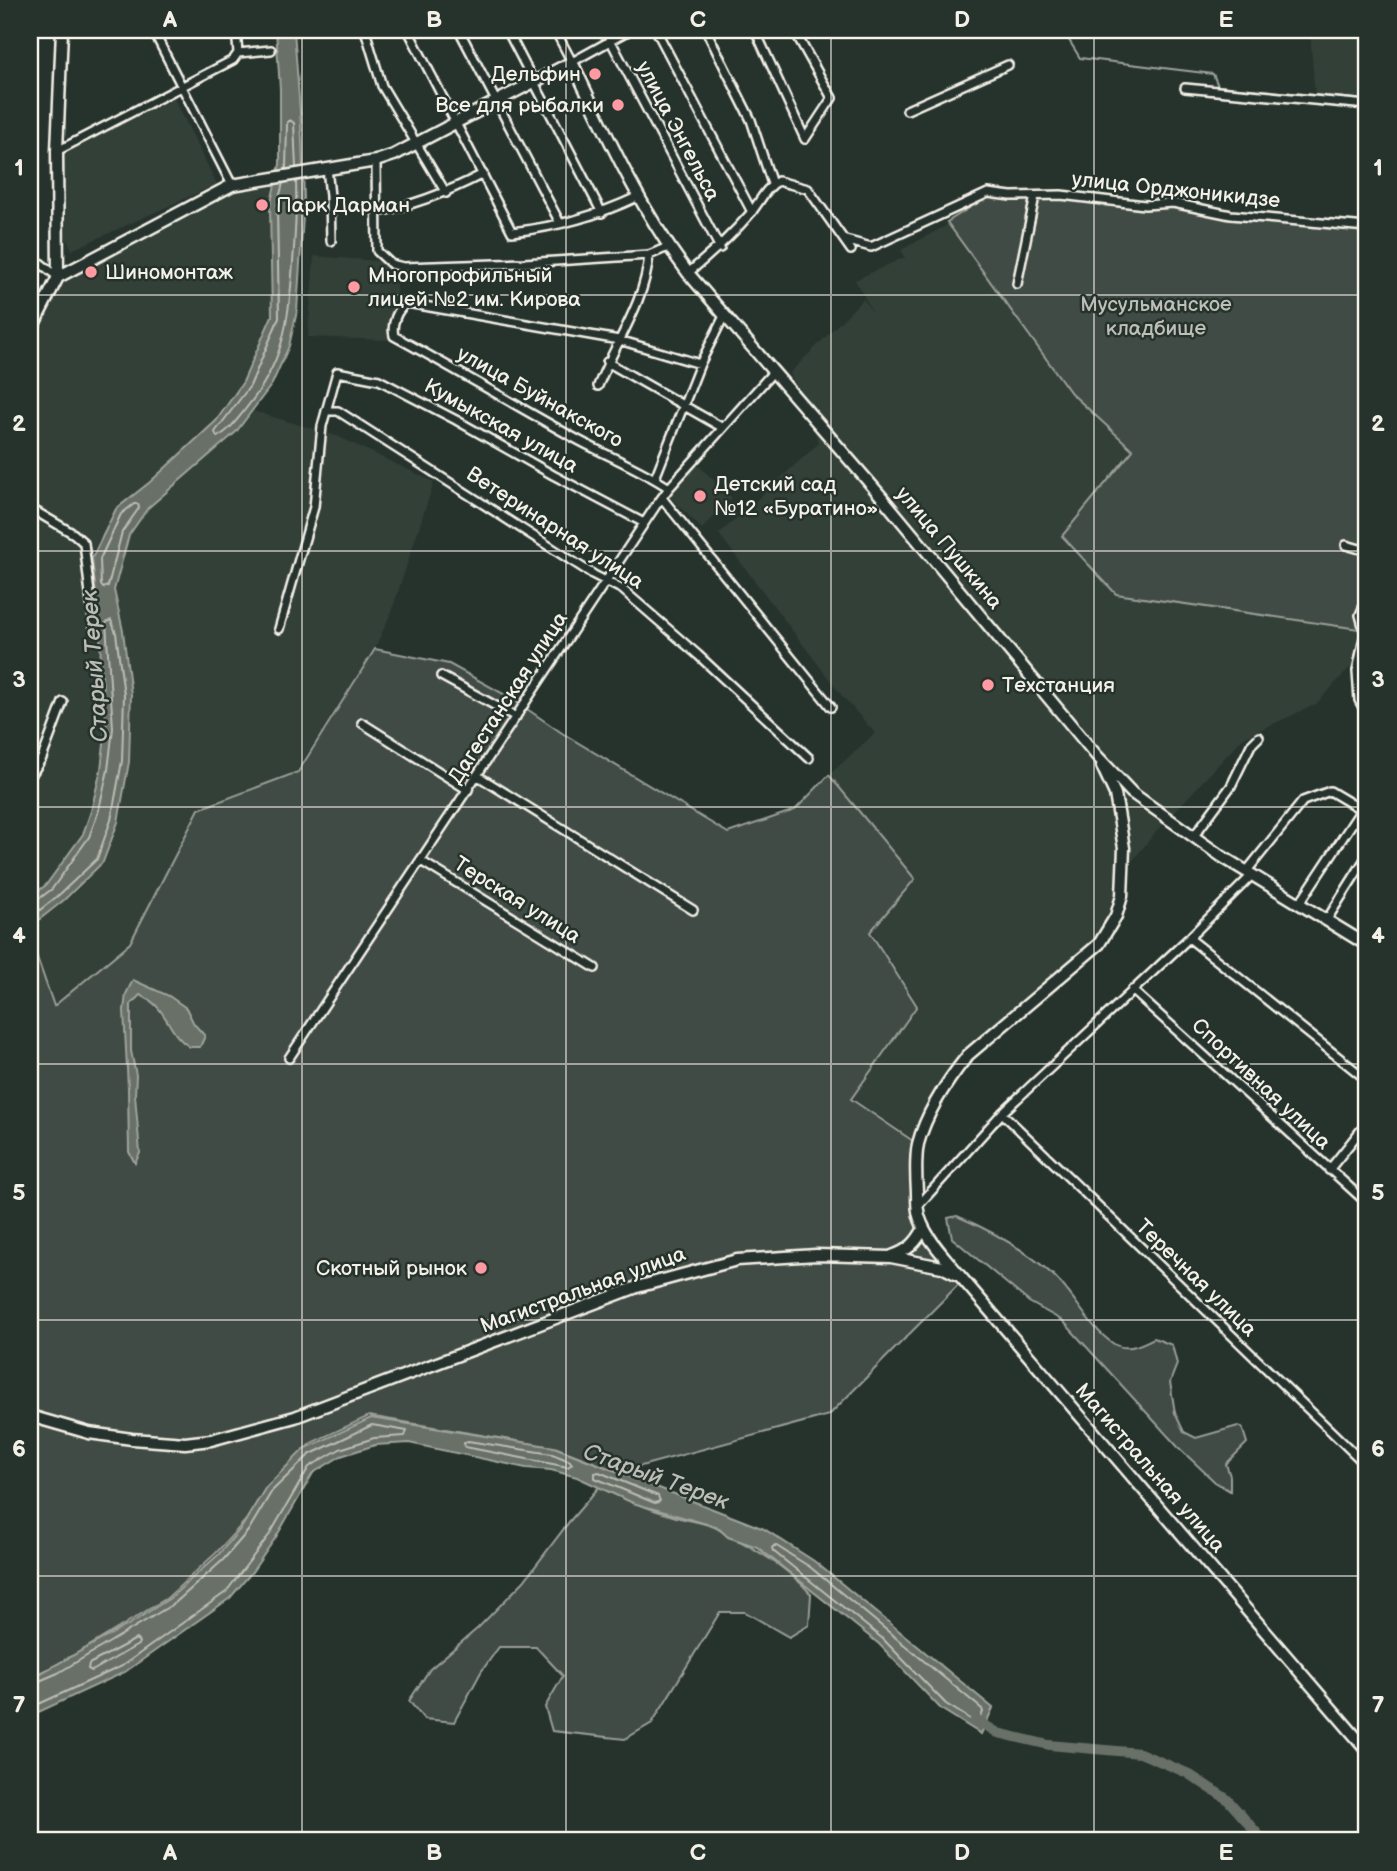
<svg xmlns="http://www.w3.org/2000/svg" width="1397" height="1871" viewBox="0 0 1397 1871" font-family="'Balsamiq Sans',sans-serif">
<style>
.built{fill:#333f39}
.green{fill:#414b45;stroke:#9a9e96;stroke-width:2}
.water{fill:#676f68;stroke:#9fa39b;stroke-width:2}
.lines{fill:none;stroke-linecap:round;stroke-linejoin:round}
.shore{stroke:#bcbdb5;stroke-width:2}
.stream{stroke:#9fa39b;stroke-width:2}
.river{stroke:#676f68;stroke-width:10}
.street-casing{stroke:#f4f1e8;stroke-width:12}
.secondary-casing{stroke:#f4f1e8;stroke-width:15}
.street{stroke:#26332d;stroke-width:7}
.secondary{stroke:#26332d;stroke-width:10}
.grid{fill:none;stroke:#f4f1e8;stroke-width:2;stroke-opacity:0.55}
.poi-dot{fill:#ff9aa2;stroke:#26332d;stroke-width:2.5}
.labels{text-anchor:middle;dominant-baseline:central;stroke-width:5;stroke-linejoin:round;paint-order:stroke}
.poi-label{font-size:21px;fill:#f4f1e8;stroke:#26332d;text-anchor:start}
.street-label{font-size:21px;fill:#f4f1e8;stroke:#26332d}
.park-label{font-size:21px;fill:#bebfb7;stroke:#26332d}
.water-label{font-size:23px;font-style:italic;fill:#bcbdb5;stroke:#26332d}
.neatline{fill:none;stroke:#f4f1e8;stroke-width:2.5}
.grid-label{font-size:23px;text-anchor:middle;font-weight:bold;fill:#f4f1e8}
</style>
<rect width="100%" height="100%" fill="#26332d"/>
<filter id="ink" filterUnits="userSpaceOnUse"><feTurbulence type="fractalNoise" baseFrequency=".0143" numOctaves="2"/><feDisplacementMap in="SourceGraphic" scale="14" xChannelSelector="R" yChannelSelector="G"/><feConvolveMatrix kernelMatrix="1 2 1 2 8 2 1 2 1" color-interpolation-filters="sRGB"/></filter>
<g filter="url(#ink)">
<path class="built" d="M 1310,30 L 1367,30 L 1367,104 L 1315,99 Z
M 174,98 L 217,184 L 72,250 L 57,220 L 62,153 Z
M 275,187 L 270,206 L 272,317 L 241,386 L 216,421 L 153,478 L 115,509 L 92,557 L 100,631 L 106,727 L 102,767 L 92,810 L 81,835 L 45,886 L 30,897 L 30,332 L 56,281 L 235,188 Z
M 951,223 L 1140,446 L 1121,585 L 1365,631 L 1355,662 L 1316,704 L 1243,738 L 1154,834 L 1122,874 L 1118,906 L 1088,953 L 1014,1017 L 956,1061 L 913,1139 L 851,1097 L 919,1006 L 871,930 L 916,880 L 829,775 L 875,733 L 842,696 L 719,534 L 819,443 L 790,373 L 863,299 L 873,313 L 855,280 L 905,257 L 901,250 Z
M 314,256 L 379,261 L 387,267 L 396,269 L 397,304 L 388,340 L 308,337 Z
M 253,411 L 337,436 L 434,482 L 391,613 L 375,648 L 295,773 L 199,809 L 130,944 L 54,1006 L 30,935 L 30,929 L 75,892 L 104,862 L 118,822 L 130,757 L 132,693 L 125,638 L 114,590 L 128,536 L 149,508 L 237,432 Z
M 697,464 L 732,498 L 702,529 L 668,495 Z"/>
<path class="green" d="M 998,190 L 1367,228 L 1367,538 L 1362,539 L 1366,630 L 1116,594 L 1062,536 L 1133,450 L 1071,393 L 947,222 Z
M 375,649 L 449,664 L 511,698 L 562,733 L 728,833 L 795,810 L 829,775 L 915,879 L 870,932 L 917,1006 L 851,1099 L 913,1141 L 910,1173 L 917,1232 L 960,1283 L 829,1415 L 619,1472 L 557,1448 L 369,1416 L 311,1443 L 265,1489 L 246,1520 L 216,1553 L 167,1598 L 65,1661 L 30,1677 L 30,937 L 54,1006 L 130,943 L 199,809 L 298,772 Z
M 957,1216 C 992,1231 1025,1249 1053,1275 C 1075,1295 1088,1327 1114,1344 C 1127,1352 1142,1344 1154,1338 L 1172,1345 L 1177,1364 L 1170,1382 L 1175,1413 L 1184,1432 L 1196,1438 L 1238,1426 L 1242,1427 L 1247,1443 L 1226,1464 L 1230,1476 L 1230,1491 L 1215,1482 L 1178,1447 L 1063,1321 L 1029,1302 L 952,1238 L 948,1218 Z
M 599,1487 C 625,1500 649,1509 676,1517 C 689,1521 706,1522 718,1529 C 750,1546 787,1566 811,1594 L 809,1625 L 789,1637 L 745,1612 L 720,1612 L 652,1723 L 625,1739 L 552,1731 L 545,1707 L 563,1676 L 536,1647 L 499,1647 L 481,1672 L 454,1722 L 424,1719 L 409,1701 L 430,1669 L 478,1628 L 524,1581 L 569,1522 Z"/>
<path class="water" d="M 276,30 L 294,30 L 302,139 L 304,200 L 297,311 L 289,346 L 272,384 L 236,432 L 148,508 L 129,535 L 114,590 L 123,631 L 131,694 L 129,762 L 118,822 L 103,862 L 64,900 L 30,927 L 30,897 L 46,885 L 83,834 L 91,811 L 101,769 L 106,727 L 101,668 L 100,630 L 92,558 L 116,509 L 150,482 L 216,421 L 243,382 L 272,316 L 270,206 L 280,164 L 280,89 Z
M 133,980 L 169,996 L 186,1008 L 194,1024 L 205,1036 L 200,1047 L 190,1047 C 166,1033 169,1007 140,995 L 131,1004 L 131,1051 L 136,1075 L 135,1095 L 140,1153 L 135,1163 L 129,1152 L 128,1088 L 124,1010 L 126,994 Z
M 371,1418 L 554,1447 L 764,1529 L 814,1561 L 993,1708 L 981,1734 L 941,1709 L 879,1644 L 757,1547 L 728,1537 L 717,1527 L 633,1503 L 577,1477 L 551,1470 L 526,1468 L 409,1443 L 375,1445 L 341,1456 L 313,1473 L 276,1537 L 252,1572 L 230,1598 L 125,1672 L 30,1716 L 30,1679 L 128,1625 L 170,1598 L 218,1555 L 242,1527 L 266,1487 L 304,1449 Z"/>
<g class="lines">
<path class="shore" d="M 286,169 L 287,123 L 290,120 L 294,123 L 296,168
M 283,183 L 277,206 L 279,318 L 250,386 L 215,432 L 217,437 C 228,432 236,421 244,411 C 284,363 289,322 293,262 C 295,235 297,208 296,181
M 134,504 L 138,504 L 139,508 L 122,532 L 108,586 L 103,588 L 101,585 L 100,559 L 121,514 Z
M 30,902 L 36,901 L 52,889 L 89,837 L 98,813 L 108,770 L 113,728 L 106,623 L 111,620 L 116,633 L 124,695 L 122,761 L 111,820 L 97,859 L 60,894 L 30,918
M 468,1441 L 552,1454 L 570,1461 L 572,1464 L 568,1467 L 465,1447 L 464,1443 Z
M 599,1472 L 658,1496 L 660,1501 L 655,1503 L 595,1478 L 595,1473 Z
M 775,1545 L 810,1567 L 982,1709 L 983,1712 L 979,1721 L 975,1722 L 946,1704 L 883,1639 L 773,1551 L 772,1548 Z
M 136,1639 L 139,1642 L 138,1645 L 92,1671 L 88,1669 L 89,1664 Z
M 30,1685 L 58,1673 L 175,1603 L 223,1560 L 248,1531 L 272,1491 L 309,1455 L 372,1425 L 407,1431 L 405,1436 L 374,1438 L 340,1449 L 309,1467 L 270,1534 L 226,1592 L 122,1666 L 30,1708"/>
<path class="stream" d="M 1053,30 L 1067,37 L 1080,58 L 1213,74 L 1218,86 L 1367,100"/>
<path class="river" d="M 975,1719 L 998,1733 L 1049,1745 L 1140,1753 L 1187,1773 L 1227,1799 L 1264,1841"/>
<defs>
<path id="street" d="M 153,30 L 232,185
M 236,30 L 238,53
M 365,30 L 382,86 L 446,193
M 408,30 L 512,232 C 556,227 597,216 637,197
M 459,30 L 560,223
M 507,30 L 602,213
M 555,30 L 572,62 L 630,30
M 605,30 L 720,248
M 656,30 L 752,212
M 706,30 L 751,120 L 772,184
M 755,30 L 805,139
M 794,30 L 832,98 L 805,139
M 1185,88 L 1367,105
M 907,110 L 1008,65
M 57,151 L 233,60 L 238,53 L 271,50
M 376,161 L 377,251 L 391,264 L 403,267 L 524,263 L 649,255 L 668,247
M 327,168 L 330,196 L 331,241
M 376,212 C 414,206 448,192 483,174
M 845,240 L 871,247 L 988,193 L 1011,196 L 1061,195 L 1145,205 L 1173,203 L 1231,215 L 1367,227
M 30,255 L 58,277
M 688,273 C 710,255 730,237 749,215 C 759,204 765,188 778,181 L 808,189 L 851,250
M 1017,284 L 1035,196
M 607,362 L 723,428
M 598,386 C 616,341 645,303 649,255
M 326,411 L 338,411 L 594,575 L 623,590 L 698,655 L 809,758
M 655,478 L 700,364 L 724,316
M 669,488 C 638,467 602,454 569,435 C 510,402 453,368 394,336 C 391,324 397,309 407,303 L 619,340 L 700,364
M 662,498 L 831,707
M 30,508 L 74,534 L 84,543 L 94,628
M 1346,545 L 1367,551
M 1367,599 L 1360,615 L 1365,633 L 1357,671 L 1359,700 L 1367,715
M 279,629 L 314,507 L 322,426 L 337,372 L 379,380 L 456,420 L 553,475 L 644,523
M 441,676 L 516,717
M 362,723 L 468,790
M 478,776 L 693,910
M 30,777 L 42,758 L 63,702
M 1194,836 L 1231,786 L 1251,745 L 1259,737
M 421,861 L 595,968
M 1246,872 L 1303,801 L 1330,791 L 1367,813
M 1299,904 L 1361,810
M 1326,921 L 1367,856
M 1189,938 L 1367,1080
M 1132,990 L 1367,1203
M 289,1058 L 655,507 L 669,488 L 774,371
M 1002,1113 L 1367,1466
M 1329,1170 L 1361,1130 L 1367,1133
M 917,1207 L 1002,1113 L 1189,938 L 1252,875
M 1367,1270 L 1364,1275 L 1365,1284 L 1367,1286"/>
<path id="secondary" d="M 58,277 L 232,185 L 376,161 L 394,155 L 572,62 C 607,135 639,208 688,273 L 880,495 L 1096,755 L 1132,793 L 1221,856 L 1367,945
M 30,332 L 58,277 L 57,151 L 62,30
M 1102,766 L 1115,794 L 1124,848 L 1122,896 L 1116,916 L 1099,944 L 968,1055 C 948,1080 926,1113 918,1144 C 915,1159 916,1176 917,1192 C 917,1203 917,1214 922,1224 C 930,1243 947,1259 960,1276 L 1367,1750
M 892,1256 C 909,1250 916,1243 924,1228
M 30,1416 L 89,1433 L 132,1439 L 185,1443 L 211,1440 L 295,1417 L 637,1287 L 737,1260 L 816,1255 L 891,1257 L 942,1267 L 956,1274"/>
</defs>
<use href="#street" class="street-casing"/>
<use href="#secondary" class="secondary-casing"/>
<use href="#street" class="street"/>
<use href="#secondary" class="secondary"/>
</g>
</g>
<path class="grid" d="M 302,30 L 302,1841M 566,30 L 566,1841M 831,30 L 831,1841M 1094,30 L 1094,1841M 30,295 L 1367,295M 30,551 L 1367,551M 30,807 L 1367,807M 30,1064 L 1367,1064M 30,1320 L 1367,1320M 30,1576 L 1367,1576"/>
<g class="poi-dot">
<circle cx="595" cy="74" r="7"/>
<circle cx="618" cy="105" r="7"/>
<circle cx="262" cy="205" r="7"/>
<circle cx="91" cy="272" r="7"/>
<circle cx="354" cy="287" r="7"/>
<circle cx="700" cy="496" r="7"/>
<circle cx="988" cy="685" r="7"/>
<circle cx="481" cy="1268" r="7"/>
</g>
<g class="labels">
<g class="poi-label">
<text x="581" y="74" text-anchor="end">Дельфин</text>
<text x="604" y="105" text-anchor="end">Все для рыбалки</text>
<text x="276" y="205">Парк Дарман</text>
<text x="105" y="272">Шиномонтаж</text>
<text x="368" y="275">Многопрофильный<tspan x="368" dy="24">лицей №2 им. Кирова</tspan></text>
<text x="714" y="484">Детский сад<tspan x="714" dy="24">№12 «Буратино»</tspan></text>
<text x="1002" y="685">Техстанция</text>
<text x="467" y="1268" text-anchor="end">Скотный рынок</text>
</g>
<g class="street-label">
<text transform="translate(678 131) rotate(62)">улица Энгельса</text>
<text transform="translate(1176 190) rotate(6)">улица Орджоникидзе</text>
<text transform="translate(540 397) rotate(29)">улица Буйнакского</text>
<text transform="translate(501 426) rotate(29)">Кумыкская улица</text>
<text transform="translate(555 528) rotate(33)">Ветеринарная улица</text>
<text transform="translate(949 548) rotate(50)">улица Пушкина</text>
<text transform="translate(508 698) rotate(-57)">Дагестанская улица</text>
<text transform="translate(517 900) rotate(32)">Терская улица</text>
<text transform="translate(1261 1084) rotate(43)">Спортивная улица</text>
<text transform="translate(1196 1278) rotate(44)">Теречная улица</text>
<text transform="translate(583 1290) rotate(-20)">Магистральная улица</text>
<text transform="translate(1150 1468) rotate(49)">Магистральная улица</text>
</g>
<g class="park-label">
<text x="1156" y="304">Мусульманское<tspan x="1156" dy="24">кладбище</tspan></text>
</g>
<g class="water-label">
<text transform="translate(95 666) rotate(-94)">Старый Терек</text>
<text transform="translate(656 1477) rotate(20)">Старый Терек</text>
</g>
</g>
<rect width="1397" height="1871" fill="none" stroke="#26332d" stroke-width="77"/>
<rect x="38" y="38" width="1320" height="1794" class="neatline"/>
<g class="grid-label">
<text x="170" y="27">A</text>
<text x="434" y="27">B</text>
<text x="698" y="27">C</text>
<text x="962" y="27">D</text>
<text x="1226" y="27">E</text>
<text x="19" y="175">1</text>
<text x="1378" y="175">1</text>
<text x="19" y="431">2</text>
<text x="1378" y="431">2</text>
<text x="19" y="687">3</text>
<text x="1378" y="687">3</text>
<text x="19" y="943">4</text>
<text x="1378" y="943">4</text>
<text x="19" y="1200">5</text>
<text x="1378" y="1200">5</text>
<text x="19" y="1456">6</text>
<text x="1378" y="1456">6</text>
<text x="19" y="1712">7</text>
<text x="1378" y="1712">7</text>
<text x="170" y="1860">A</text>
<text x="434" y="1860">B</text>
<text x="698" y="1860">C</text>
<text x="962" y="1860">D</text>
<text x="1226" y="1860">E</text>
</g>
</svg>
